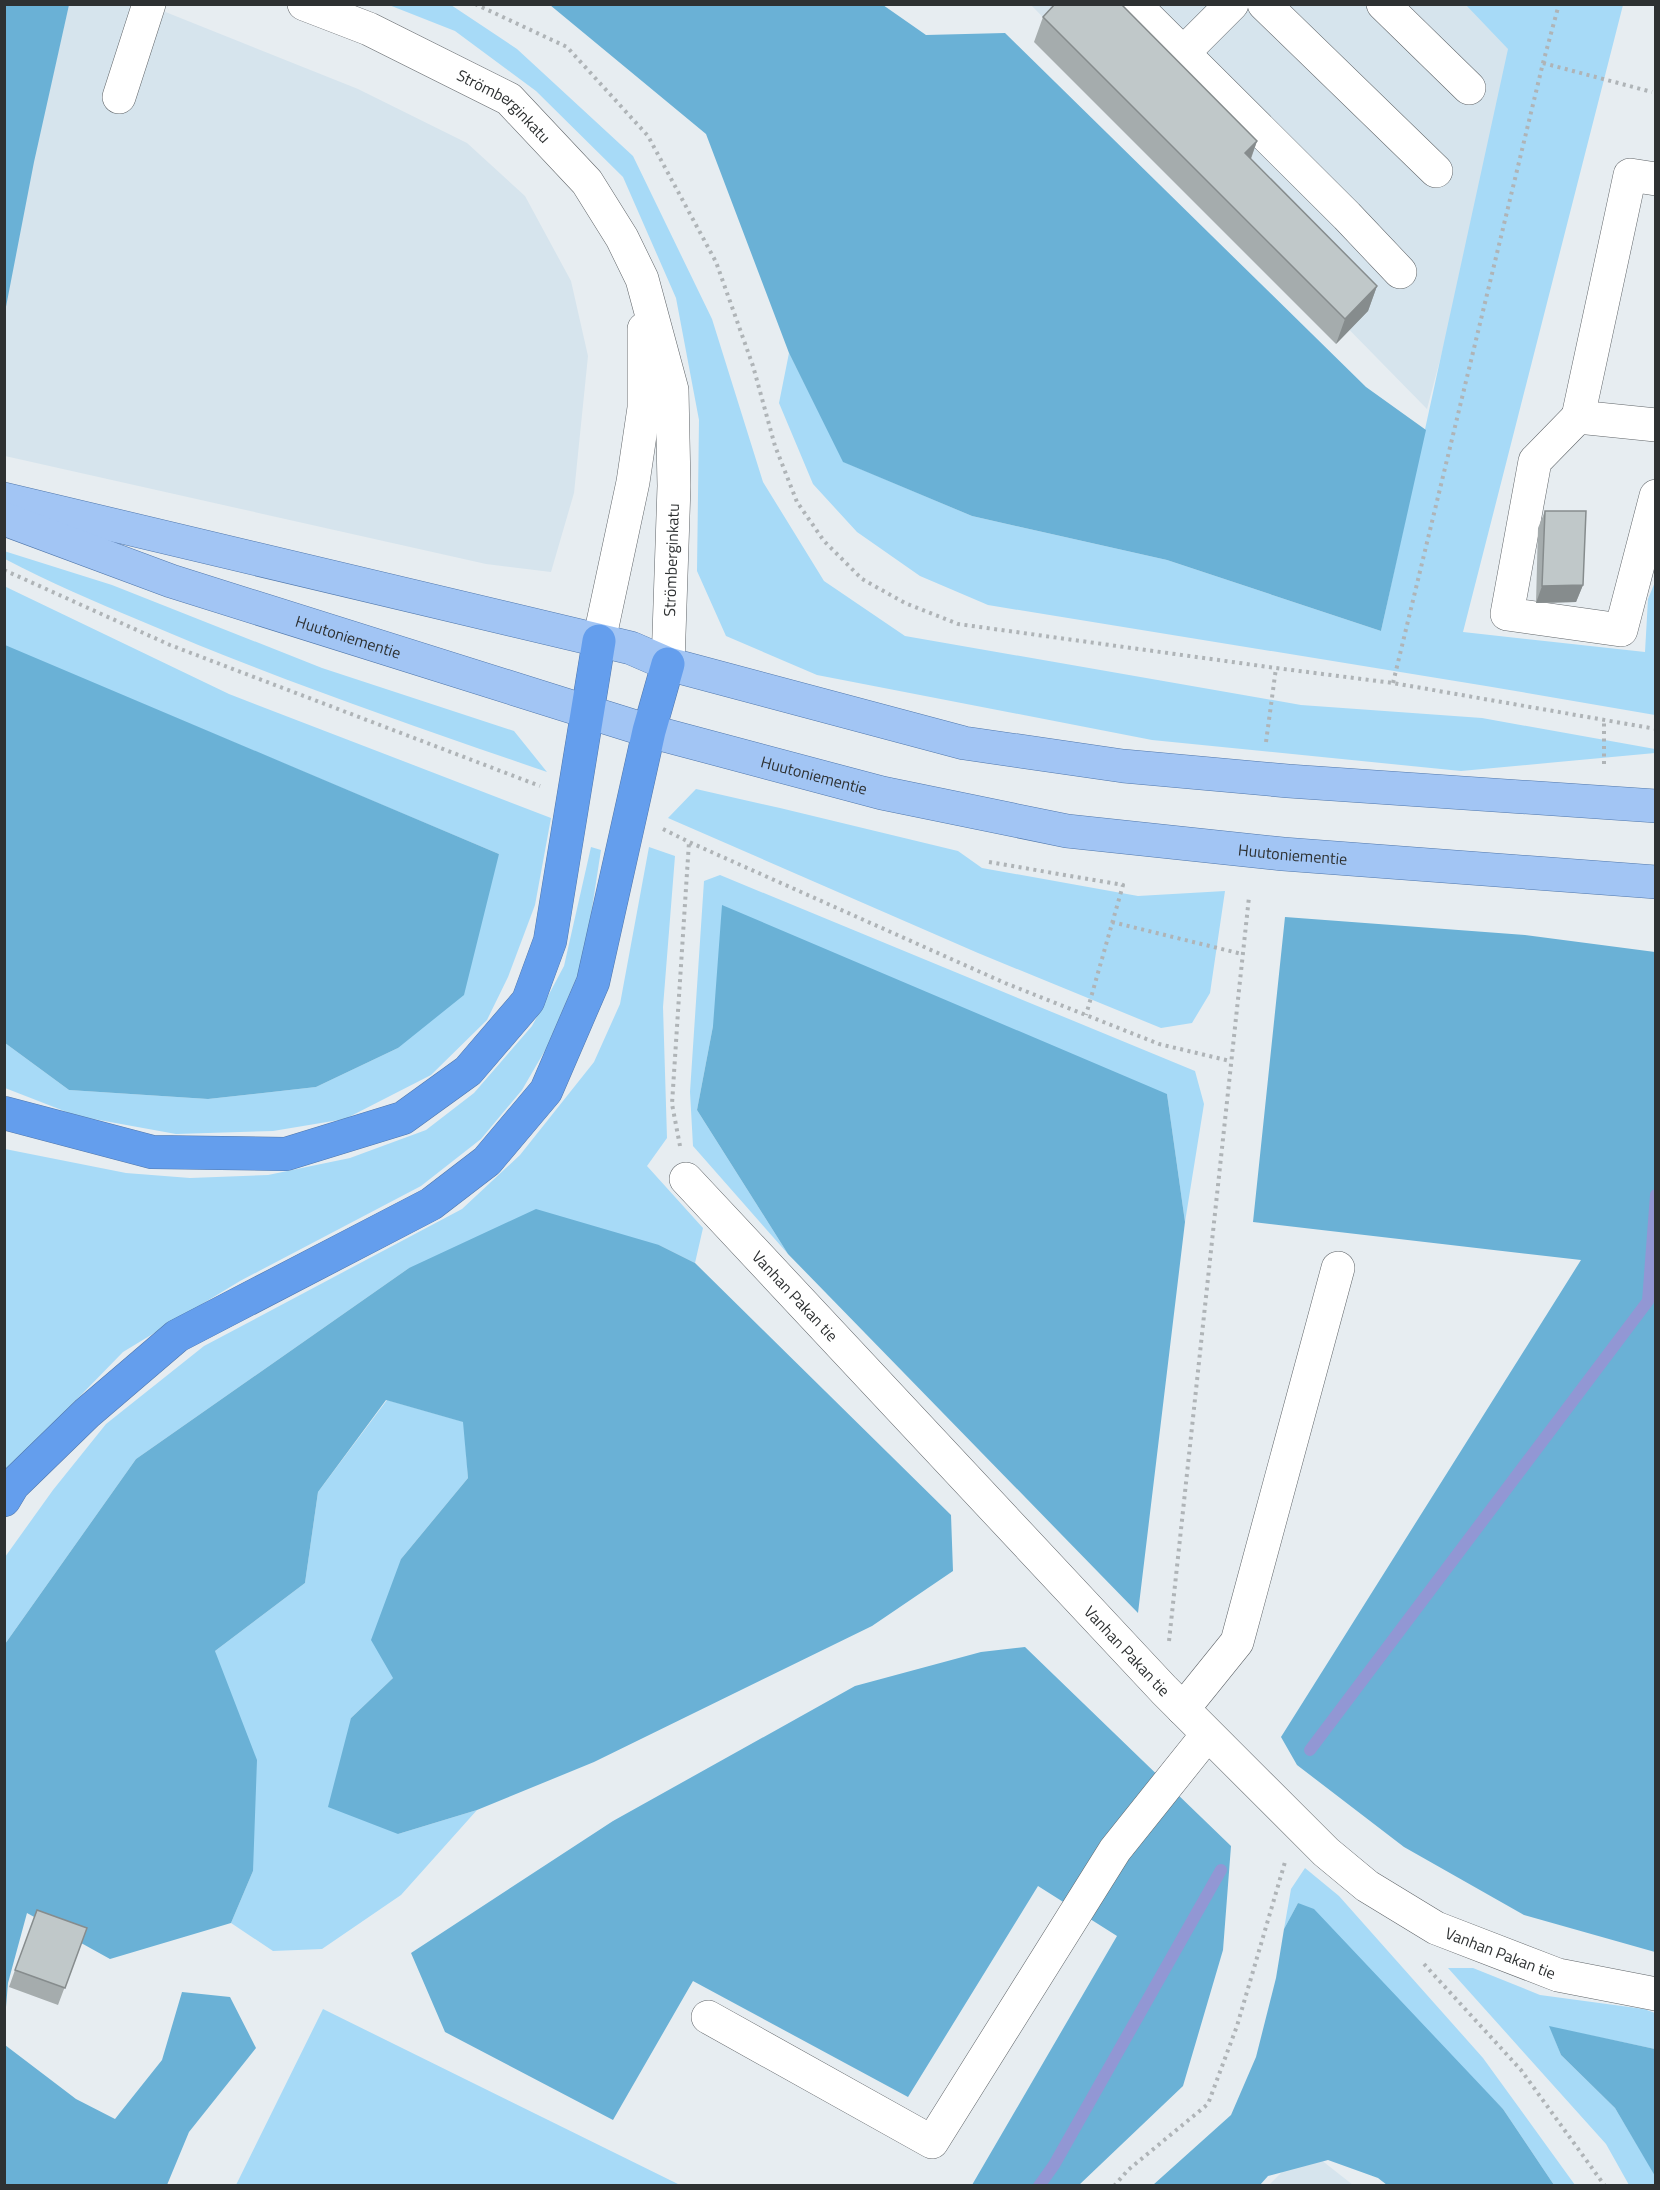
<svg xmlns="http://www.w3.org/2000/svg" width="1660" height="2190" viewBox="0 0 1660 2190" font-family="'Titillium Web',sans-serif">
<style>
.built{fill:#d6e4ed}
.green{fill:#a7daf7}
.forest{fill:#6ab1d6}
.lines{fill:none;stroke-linecap:round;stroke-linejoin:round}
.stream{stroke:#9297d4;stroke-width:12}
.minor-casing{stroke:#606569;stroke-width:34}
.major-casing{stroke:#5178ac;stroke-width:34}
.highway-casing{stroke:#5178ac;stroke-width:34}
.path{stroke:#afb4b7;stroke-width:4;stroke-dasharray:3 4.5;stroke-linecap:butt}
.minor{stroke:#fff;stroke-width:33}
.major{stroke:#a2c5f4;stroke-width:33}
.highway{stroke:#649eed;stroke-width:33}
.wall{fill:#a5acad}
.shaded-wall{fill:#868c8d}
.building{fill:#c0c8c9;stroke:#868c8d;stroke-width:1.5}
.labels{text-anchor:middle;dominant-baseline:central;stroke-width:4.5;stroke-linejoin:round;paint-order:stroke}
.street-label{font-size:16px;fill:#2e3132;stroke:#fff}
</style>
<rect width="100%" height="100%" fill="#e7edf1"/>
<path class="built" d="M 69,5 L 148,5 L 358,89 L 467,143 L 525,196 L 571,281 L 588,356 L 574,493 L 551,572 L 486,564 L 5,456 L 5,310 L 33,161 Z
M 1031,5 L 1534,5 L 1427,409 Z
M 1306,2148 L 1353,2185 L 1268,2186 Z"/>
<path class="green" d="M 389,5 L 451,5 L 517,49 L 633,156 L 712,319 L 763,482 L 824,581 L 905,636 L 1301,705 L 1482,718 L 1655,749 L 1655,753 L 1461,771 L 1152,740 L 817,675 L 726,636 L 697,571 L 699,420 L 676,298 L 623,177 L 536,91 L 455,31 Z
M 1466,5 L 1623,5 L 1463,632 L 1645,652 L 1648,599 L 1655,582 L 1655,715 L 1486,686 L 988,605 L 920,576 L 857,532 L 813,484 L 779,403 L 789,353 L 844,462 L 972,516 L 1167,560 L 1381,631 L 1508,49 Z
M 4,551 L 112,585 L 322,668 L 514,731 L 547,772 C 410,725 274,678 141,621 C 95,602 49,582 5,559 Z
M 4,586 L 229,694 L 551,818 L 535,905 L 508,977 L 487,1020 L 431,1075 L 345,1119 L 273,1131 L 176,1134 L 77,1116 L 5,1088 L 5,1043 L 69,1090 L 208,1099 L 316,1087 L 398,1048 L 499,854 L 7,647 L 4,645 Z
M 696,789 L 780,808 L 958,851 L 982,868 L 1138,896 L 1225,891 L 1210,993 L 1192,1023 L 1161,1028 L 978,953 L 668,818 Z
M 591,847 L 601,850 L 584,960 L 547,1047 L 522,1090 L 481,1139 L 421,1186 L 240,1281 L 123,1352 L 5,1473 L 5,1149 L 126,1173 L 190,1178 L 268,1175 L 350,1158 L 426,1130 L 474,1093 L 532,1026 L 564,966 Z
M 649,847 L 675,856 L 663,1007 L 667,1138 L 647,1166 L 703,1228 L 695,1263 L 659,1245 L 409,1268 L 136,1459 L 5,1644 L 5,1557 L 53,1490 L 106,1424 L 204,1346 L 462,1209 L 520,1155 L 594,1062 L 620,1004 Z
M 720,875 L 1195,1071 L 1204,1104 L 1185,1222 L 1167,1094 L 713,1026 L 697,1110 L 788,1254 L 693,1146 L 690,1092 L 704,881 Z
M 387,1400 L 464,1422 L 468,1478 L 401,1559 L 393,1678 L 351,1718 L 398,1834 L 477,1810 L 401,1895 L 322,1949 L 273,1951 L 231,1923 L 253,1871 L 215,1651 L 305,1583 L 318,1492 Z
M 1305,1868 L 1339,1896 L 1483,2058 L 1575,2185 L 1554,2185 L 1503,2109 L 1298,1903 L 1284,1929 L 1291,1889 Z
M 1448,1968 L 1473,1968 L 1540,1995 L 1644,2009 L 1655,2013 L 1655,2049 L 1550,2027 L 1561,2055 L 1615,2108 L 1654,2173 L 1655,2185 L 1629,2185 L 1606,2144 Z
M 323,2009 L 680,2185 L 236,2185 Z"/>
<path class="forest" d="M 5,4 L 69,5 L 34,162 L 5,312 Z
M 550,5 L 883,5 L 926,35 L 1005,33 L 1366,387 L 1426,430 L 1381,631 L 1167,560 L 972,516 L 843,462 L 789,353 L 706,134 Z
M 5,645 L 499,854 L 464,995 L 398,1048 L 316,1087 L 208,1099 L 69,1090 L 5,1043 Z
M 722,905 L 1167,1094 L 1185,1222 L 1138,1613 L 788,1254 L 697,1110 L 713,1026 Z
M 1285,917 L 1525,935 L 1655,952 L 1655,1952 L 1524,1915 L 1404,1847 L 1297,1765 L 1281,1737 L 1581,1260 L 1253,1222 Z
M 536,1209 L 659,1245 L 695,1263 L 951,1515 L 953,1571 L 872,1626 L 594,1762 L 477,1810 L 398,1834 L 328,1807 L 351,1718 L 393,1678 L 371,1640 L 401,1559 L 468,1478 L 463,1422 L 386,1400 L 318,1492 L 305,1583 L 215,1651 L 257,1760 L 253,1871 L 231,1923 L 110,1959 L 27,1913 L 8,1983 L 5,2019 L 5,1644 L 136,1459 L 409,1268 Z
M 1025,1647 L 1231,1846 L 1223,1950 L 1183,2086 L 1079,2185 L 972,2185 L 1117,1936 L 1038,1886 L 908,2097 L 693,1981 L 613,2120 L 445,2032 L 411,1953 L 613,1821 L 855,1686 L 981,1652 Z
M 1298,1903 L 1314,1909 L 1503,2109 L 1554,2185 L 1387,2185 L 1378,2178 L 1328,2160 L 1268,2176 L 1260,2185 L 1153,2185 L 1231,2115 L 1256,2057 L 1276,1978 L 1284,1929 Z
M 182,1992 L 230,1997 L 256,2048 L 189,2132 L 167,2185 L 5,2185 L 5,2045 L 76,2099 L 115,2119 L 162,2060 Z
M 1549,2026 L 1655,2049 L 1655,2176 L 1615,2108 L 1561,2055 Z"/>
<g class="lines">
<path class="stream" d="M 1310,1750 L 1648,1301 L 1656,1195
M 1039,2186 L 1054,2165 L 1221,1870"/>
<defs>
<g id="minor">
<path id="s1" d="M 304,4 L 369,29 L 509,99 L 587,182 L 622,238 L 642,279 L 672,390 L 674,486 L 668,664"/>
<path d="M 1134,4 L 1347,216 L 1400,272"/>
<path d="M 1264,4 L 1436,171"/>
<path d="M 1383,4 L 1469,88"/>
<path d="M 1183,53 L 1232,4"/>
<path d="M 119,97 L 149,4"/>
<path d="M 1656,179 L 1630,175 L 1578,417 L 1656,425"/>
<path d="M 1578,417 L 1535,461 L 1507,614 L 1621,630 L 1656,496"/>
<path d="M 599,641 L 633,482 L 644,408 L 644,329"/>
<path id="s2" d="M 686,1179 L 1164,1690 L 1326,1852 L 1367,1886 L 1436,1928 L 1558,1975 L 1656,1994"/>
<path d="M 1183,1709 L 1237,1642 L 1338,1268"/>
<path d="M 708,2017 L 932,2142 L 1115,1850 L 1207,1735"/>
</g>
<g id="major">
<path d="M 4,499 L 631,648 L 668,664 L 964,743 L 1123,766 L 1288,781 L 1656,806"/>
<path id="s3" d="M 4,519 L 171,581 L 588,712 L 649,731 L 882,793 L 1067,831 L 1283,854 L 1656,882"/>
</g>
<path id="highway" d="M 4,1113 L 152,1152 L 286,1154 L 403,1118 L 468,1071 L 528,1001 L 550,941 L 599,641
M 4,1500 L 13,1485 L 87,1413 L 177,1336 L 431,1204 L 487,1161 L 546,1091 L 593,982 L 649,731 L 668,664"/>
</defs>
<use href="#minor" class="minor-casing"/>
<use href="#major" class="major-casing"/>
<use href="#highway" class="highway-casing"/>
<path class="path" d="M 475,4 L 567,47 L 648,136 L 716,262 L 753,366 L 775,446 L 797,502 L 824,541 L 862,579 L 905,603 L 958,624 L 1276,668
M 1543,63 L 1652,92
M 4,570 L 170,645 L 540,786
M 1393,683 L 1543,63 L 1559,4
M 1266,742 L 1276,668 L 1393,683 L 1656,729
M 1604,764 L 1604,720
M 663,829 L 689,842 L 1005,983 L 1159,1044 L 1230,1061
M 989,862 L 1123,885 L 1086,1015
M 1112,922 L 1242,954
M 680,1146 L 672,1104 L 689,842
M 1169,1641 L 1249,897
M 1424,1964 L 1521,2070 L 1605,2186
M 1114,2186 L 1128,2170 L 1208,2104 L 1237,2026 L 1285,1862"/>
<use href="#minor" class="minor"/>
<use href="#major" class="major"/>
<use href="#highway" class="highway"/>
</g>
<path class="wall" d="M 1043,17 L 1257,141 L 1251,159 L 1377,286 L 1368,311 L 1336,344 L 1034,42 Z
M 1545,511 L 1583,585 L 1576,602 L 1536,603 L 1538,528 Z
M 87,1928 L 58,2005 L 9,1987 L 15,1970 Z"/>
<path class="shaded-wall" d="M 1257,141 L 1248,166 L 1245,153 Z
M 1377,286 L 1368,311 L 1336,344 L 1345,319 Z
M 1583,585 L 1576,602 L 1536,603 L 1542,586 Z"/>
<path class="building" d="M 1055,4 L 1121,4 L 1257,141 L 1245,153 L 1377,286 L 1345,319 L 1043,17 Z
M 1545,511 L 1586,511 L 1583,585 L 1542,586 Z
M 37,1910 L 87,1928 L 65,1988 L 15,1970 Z"/>
<g class="labels">
<g class="street-label">
<text stroke="none"><textPath href="#s1" startOffset="226">Strömberginkatu</textPath></text>
<text transform="translate(671 560) rotate(-88)">Strömberginkatu</text>
<text stroke="none"><textPath href="#s3" startOffset="364">Huutoniementie</textPath></text>
<text stroke="none"><textPath href="#s3" startOffset="850">Huutoniementie</textPath></text>
<text stroke="none"><textPath href="#s3" startOffset="1336">Huutoniementie</textPath></text>
<text stroke="none"><textPath href="#s2" startOffset="160">Vanhan Pakan tie</textPath></text>
<text stroke="none"><textPath href="#s2" startOffset="646">Vanhan Pakan tie</textPath></text>
<text stroke="none"><textPath href="#s2" startOffset="1132">Vanhan Pakan tie</textPath></text>
</g>
</g>
<rect width="1660" height="2190" fill="none" stroke="#2e3132" stroke-width="12"/>
</svg>
